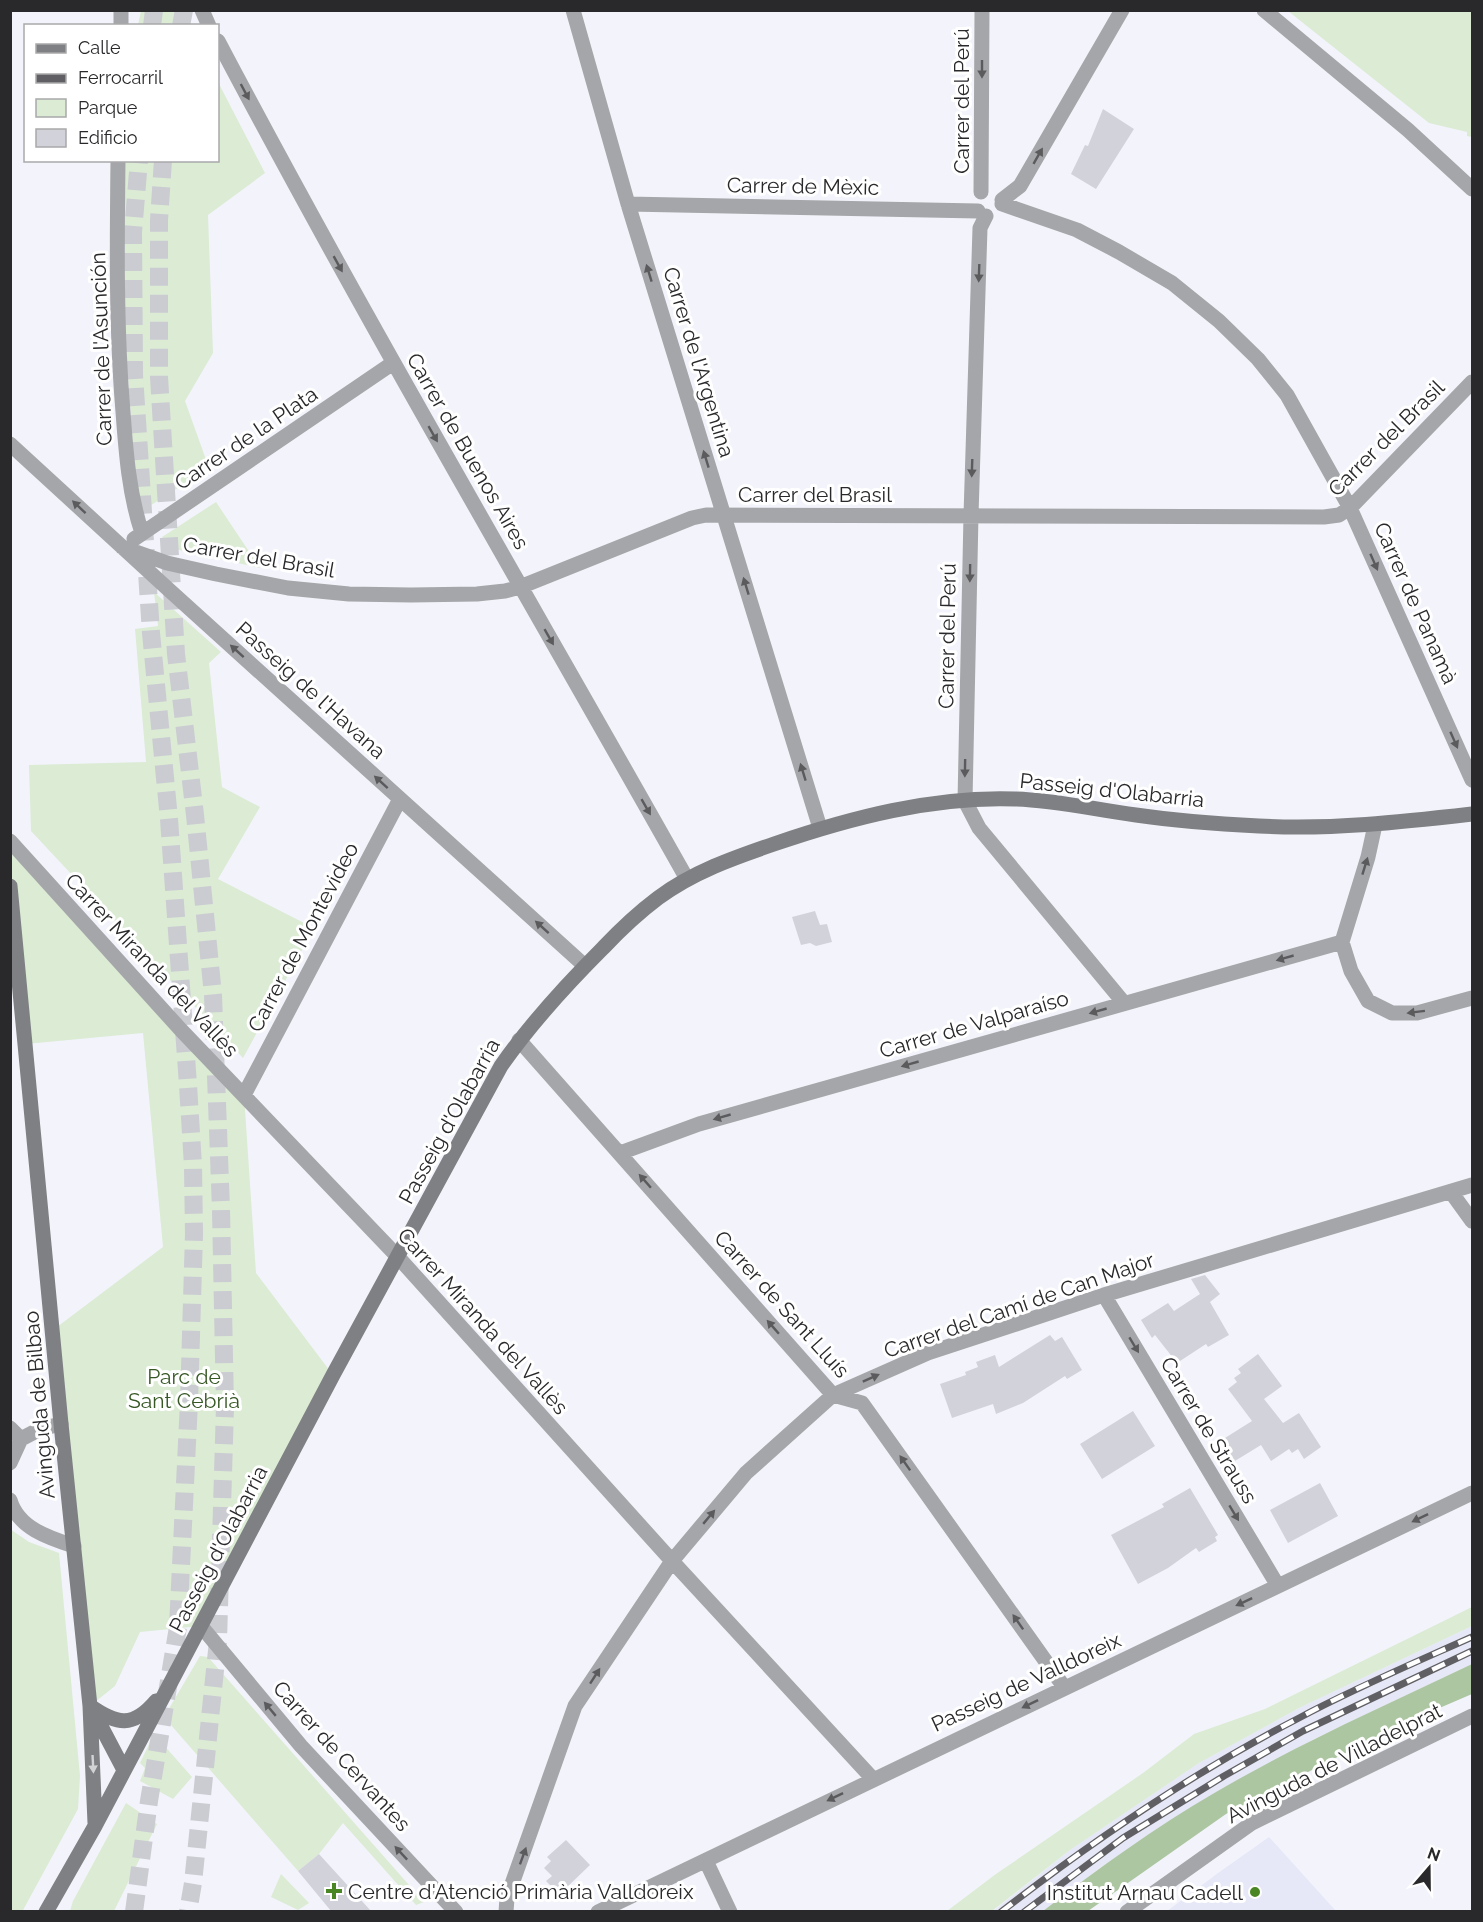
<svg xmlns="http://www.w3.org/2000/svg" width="1483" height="1922" viewBox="0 0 1483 1922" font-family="Raleway,sans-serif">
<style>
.built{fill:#e6e8f7}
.green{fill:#dbebd4}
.forest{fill:#adc6a2}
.building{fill:#d2d3da}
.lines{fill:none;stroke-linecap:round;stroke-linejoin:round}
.highway-tunnel{stroke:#cbcbd2;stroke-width:18;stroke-dasharray:18 9;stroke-linecap:butt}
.street{stroke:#a5a6a9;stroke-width:15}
.secondary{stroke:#7f8084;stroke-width:15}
.rail-casing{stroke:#606064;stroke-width:7}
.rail{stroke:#fff;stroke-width:4.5;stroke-dasharray:14;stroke-linecap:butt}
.oneway{fill:#5b5b5e}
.oneway2{fill:#d2d3d4}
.poi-dot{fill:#4a8624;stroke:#fff;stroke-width:2}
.labels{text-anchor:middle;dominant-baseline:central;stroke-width:6;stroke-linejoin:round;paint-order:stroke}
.street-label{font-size:21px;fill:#29292c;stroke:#fff}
.park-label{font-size:21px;fill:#375825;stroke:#fff}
.poi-label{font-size:21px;fill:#29292c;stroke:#fff;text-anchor:start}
</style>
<rect width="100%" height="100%" fill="#f3f4fb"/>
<path class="built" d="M 1472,1626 L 1472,1664 L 1314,1739 L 1215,1793 L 1101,1867 L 1043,1911 L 992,1912 L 1070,1850 L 1199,1763 L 1301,1707 Z
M 1269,1837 L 1336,1911 L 1167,1911 L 1218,1873 Z"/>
<path class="green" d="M 141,11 L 180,11 L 188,25 L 138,25 Z
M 1288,11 L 1472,11 L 1472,137 L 1467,136 L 1467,132 L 1429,123 Z
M 218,82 L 265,173 L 208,215 L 213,353 L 185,401 L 209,468 L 142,511 L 136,490 L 125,332 L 125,161 L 218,160 Z
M 216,502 L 260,568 L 170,548 L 162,537 Z
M 154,592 L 221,652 L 209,663 L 222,787 L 260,807 L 218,879 L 314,928 L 243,1058 L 31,831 L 29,765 L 146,762 L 135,629 L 158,626 Z
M 10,852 L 244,1095 L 256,1273 L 333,1375 L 201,1626 L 140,1632 L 115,1686 L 90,1706 L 53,1330 L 163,1247 L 143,1033 L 26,1044 L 11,885 Z
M 10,1529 L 29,1542 L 59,1553 L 80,1776 L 78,1809 L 22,1912 L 10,1911 Z
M 1472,1607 L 1472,1626 L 1301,1707 L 1199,1763 L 1070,1850 L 992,1911 L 947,1911 L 996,1874 L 1143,1773 L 1194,1734 L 1265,1709 Z
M 200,1656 L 208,1657 L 424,1902 L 416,1905 L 343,1823 L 319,1854 L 298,1871 L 164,1717 Z
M 154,1734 L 192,1777 L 173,1799 L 140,1781 L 145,1768 L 140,1763 Z
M 126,1803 L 157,1824 L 114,1911 L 70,1911 L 73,1901 Z
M 281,1874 L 309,1903 L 298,1910 L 271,1897 Z"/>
<path class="forest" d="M 1472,1664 L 1472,1694 L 1400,1725 L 1226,1814 L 1088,1911 L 1043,1911 C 1098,1869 1155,1827 1216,1792 C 1298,1744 1386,1705 1472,1664 Z"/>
<path class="building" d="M 1103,109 L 1134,129 L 1096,189 L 1071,174 L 1085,145 L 1088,146 Z
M 815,911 L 820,925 L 827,924 L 832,942 L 816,946 L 810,943 L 801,945 L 792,917 Z
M 1205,1275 L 1220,1294 L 1210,1302 L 1229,1335 L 1208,1347 L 1206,1344 L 1177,1363 L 1155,1335 L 1152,1338 L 1141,1320 L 1168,1303 L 1174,1311 L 1200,1294 L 1191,1279 Z
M 1050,1335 L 1055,1341 L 1062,1337 L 1082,1370 L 1067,1379 L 1065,1376 L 1023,1403 L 996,1414 L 993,1404 L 952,1418 L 940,1384 L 966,1375 L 965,1372 L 978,1367 L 976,1362 L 995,1355 L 999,1367 Z
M 1258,1354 L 1282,1386 L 1264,1399 L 1283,1423 L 1299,1413 L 1321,1447 L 1304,1459 L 1298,1449 L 1292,1453 L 1289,1449 L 1271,1461 L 1261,1445 L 1230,1464 L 1217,1443 L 1252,1421 L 1228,1389 L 1237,1382 L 1234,1378 L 1241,1373 L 1238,1369 Z
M 1133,1411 L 1155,1446 L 1102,1479 L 1080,1444 Z
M 1320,1483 L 1338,1516 L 1288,1543 L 1270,1510 Z
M 1190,1488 L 1218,1535 L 1215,1537 L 1217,1541 L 1199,1552 L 1196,1548 L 1168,1568 L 1138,1584 L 1111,1535 L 1164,1507 L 1162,1504 Z
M 566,1840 L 590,1865 L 563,1891 L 561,1889 L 557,1892 L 546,1881 L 552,1876 L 544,1868 L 551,1861 L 547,1857 Z
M 319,1854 L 371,1911 L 331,1911 L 298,1871 Z"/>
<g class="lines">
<path class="highway-tunnel" d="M 152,26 L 154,10
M 181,26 L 184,10
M 163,160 L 159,220 L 159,377 L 176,654 L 195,815 L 213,995 L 221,1210 L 225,1407 L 218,1641 L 193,1883 L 188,1912
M 134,1912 L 149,1801 L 178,1627 L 189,1402 L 194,1234 L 193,1166 L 188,1085 L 169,819 L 151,633 L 134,375 L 133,232 L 139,160"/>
<path class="street" d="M 202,10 L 209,26
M 573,10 L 628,204 L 820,828
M 1264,10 L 1408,130 L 1472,189
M 121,26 L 121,10
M 218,41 C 367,324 530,600 687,879
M 118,160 C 117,244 116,328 123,412 C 126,453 129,494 142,533
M 981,192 L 982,10
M 1002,200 L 1020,186 L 1122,10
M 628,204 L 978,211
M 1002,204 L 1077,230 L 1119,252 L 1172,283 L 1219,321 L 1258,359 L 1287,395 L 1350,508 L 1472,780
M 986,216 L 980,228 L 971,515 L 965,801 L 979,828 L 1124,1003
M 10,444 L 168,589 L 585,966
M 134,539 L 393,363
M 122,547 L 167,563 L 216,574 L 288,588 L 349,594 L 411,595 L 477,594 L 505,591 L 520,587 L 692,518 L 706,515 L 1324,517 L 1339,515 L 1350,508 L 1472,382
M 1375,825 L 1368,857 L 1342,942 L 1351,971 L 1368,1001 L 1392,1013 L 1417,1013 L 1472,998
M 10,841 L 181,1030 L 398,1257 L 672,1561 L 873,1779
M 519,1040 L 833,1395 L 862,1403 L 1064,1687
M 244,1095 L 400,799
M 620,1153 L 699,1124 L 1342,942
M 1451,1192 L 1472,1221
M 1104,1295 L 1278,1586
M 10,1428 L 21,1439
M 10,1463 L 21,1439 L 40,1429 L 61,1424
M 10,1500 C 18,1528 49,1538 74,1546
M 201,1626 L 301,1746 L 456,1912
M 706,1861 L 730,1912
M 506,1912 L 507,1898 L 575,1706 L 672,1561 L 746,1473 L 833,1395 L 928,1353 L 1104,1295 L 1472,1185
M 598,1912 L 1472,1493
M 1127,1912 L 1252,1823 L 1472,1716"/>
<path class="secondary" d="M 10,886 L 61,1424 L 90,1706 L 95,1823
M 90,1706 C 117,1725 133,1728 156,1701
M 93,1711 L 124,1770
M 46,1912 L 95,1826 L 333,1375 L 501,1066 C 531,1023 566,985 603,948 C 620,930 638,913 658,898 C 693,872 733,858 774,844 C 850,818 933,796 1015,799 C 1056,800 1096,810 1136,815 C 1177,821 1218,824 1259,826 C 1330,830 1402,822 1472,814"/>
<defs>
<path id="rail" d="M 1001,1912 C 1095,1839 1194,1772 1299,1718 C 1355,1688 1414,1663 1472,1637
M 1024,1912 L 1123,1838 L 1224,1776 L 1303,1731 L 1472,1651"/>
</defs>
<use href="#rail" class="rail-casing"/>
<use href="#rail" class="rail"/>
</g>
<defs><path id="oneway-solid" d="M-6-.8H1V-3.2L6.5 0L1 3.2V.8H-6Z" transform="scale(1.5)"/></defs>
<g class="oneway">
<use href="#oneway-solid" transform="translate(982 69) rotate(90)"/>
<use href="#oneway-solid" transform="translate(245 92) rotate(62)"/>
<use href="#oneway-solid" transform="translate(1038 156) rotate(-60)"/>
<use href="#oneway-solid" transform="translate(338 264) rotate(61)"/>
<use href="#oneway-solid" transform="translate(649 273) rotate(-107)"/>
<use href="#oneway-solid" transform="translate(979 273) rotate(92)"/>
<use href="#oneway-solid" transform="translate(433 434) rotate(60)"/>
<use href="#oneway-solid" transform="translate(706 459) rotate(-107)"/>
<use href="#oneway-solid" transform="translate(972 468) rotate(92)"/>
<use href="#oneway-solid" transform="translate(79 507) rotate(-137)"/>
<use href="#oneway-solid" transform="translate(1374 562) rotate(66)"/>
<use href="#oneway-solid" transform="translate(970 573) rotate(91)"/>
<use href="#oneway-solid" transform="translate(746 586) rotate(-107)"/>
<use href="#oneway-solid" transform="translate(549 637) rotate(60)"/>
<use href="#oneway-solid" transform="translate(237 651) rotate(-138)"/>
<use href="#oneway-solid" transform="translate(1454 740) rotate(66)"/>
<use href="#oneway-solid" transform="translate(965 768) rotate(91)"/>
<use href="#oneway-solid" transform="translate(803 772) rotate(-107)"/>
<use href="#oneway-solid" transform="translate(381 782) rotate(-138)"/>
<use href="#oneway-solid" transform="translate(646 807) rotate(60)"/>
<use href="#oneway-solid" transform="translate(1365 866) rotate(-73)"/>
<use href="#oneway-solid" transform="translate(542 927) rotate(-138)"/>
<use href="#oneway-solid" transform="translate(1285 958) rotate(164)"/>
<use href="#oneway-solid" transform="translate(1098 1011) rotate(164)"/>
<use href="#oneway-solid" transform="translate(1416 1012) rotate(173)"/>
<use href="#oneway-solid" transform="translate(910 1064) rotate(164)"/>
<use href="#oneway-solid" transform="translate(722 1117) rotate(164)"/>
<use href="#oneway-solid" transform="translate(645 1181) rotate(-131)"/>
<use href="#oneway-solid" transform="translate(773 1327) rotate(-131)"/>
<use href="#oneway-solid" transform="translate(1134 1345) rotate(59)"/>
<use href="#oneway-solid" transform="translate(871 1378) rotate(-24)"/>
<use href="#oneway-solid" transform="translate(905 1463) rotate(-125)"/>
<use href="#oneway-solid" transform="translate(1234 1513) rotate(59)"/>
<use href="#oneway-solid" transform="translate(709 1517) rotate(-50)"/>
<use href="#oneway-solid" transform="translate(1420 1518) rotate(154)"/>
<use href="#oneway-solid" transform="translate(1244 1602) rotate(155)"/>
<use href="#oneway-solid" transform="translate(1018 1622) rotate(-125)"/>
<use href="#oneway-solid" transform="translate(595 1676) rotate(-57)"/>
<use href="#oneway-solid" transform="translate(1030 1704) rotate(154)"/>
<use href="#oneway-solid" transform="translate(270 1709) rotate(-130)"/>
<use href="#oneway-solid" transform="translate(835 1797) rotate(154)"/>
<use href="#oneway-solid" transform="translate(401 1853) rotate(-133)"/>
<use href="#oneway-solid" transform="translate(523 1856) rotate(-70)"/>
</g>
<use class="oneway2" href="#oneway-solid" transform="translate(93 1764) rotate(87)"/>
<g class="poi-dot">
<path d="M331 1882h6v6h6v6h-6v6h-6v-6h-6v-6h6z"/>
<circle cx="1255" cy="1892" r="6"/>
</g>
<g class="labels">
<g class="street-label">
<text transform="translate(961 101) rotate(-90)">Carrer del Perú</text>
<text transform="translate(803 186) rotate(1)">Carrer de Mèxic</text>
<text transform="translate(101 349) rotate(-92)">Carrer de l'Asunción</text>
<text transform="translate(699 362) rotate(73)">Carrer de l'Argentina</text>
<text transform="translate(246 438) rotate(-34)">Carrer de la Plata</text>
<text transform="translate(1386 438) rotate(-45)">Carrer del Brasil</text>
<text transform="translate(468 451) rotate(60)">Carrer de Buenos Aires</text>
<text x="815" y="494">Carrer del Brasil</text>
<text transform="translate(259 557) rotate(10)">Carrer del Brasil</text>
<text transform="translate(1416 603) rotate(66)">Carrer de Panamà</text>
<text transform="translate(947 636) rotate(-89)">Carrer del Perú</text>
<text transform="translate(311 690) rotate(42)">Passeig de l'Havana</text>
<text transform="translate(1112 790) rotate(6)">Passeig d'Olabarria</text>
<text transform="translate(303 937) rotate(-62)">Carrer de Montevideo</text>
<text transform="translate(152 965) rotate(47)">Carrer Miranda del Vallès</text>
<text transform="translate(974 1024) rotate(-16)">Carrer de Valparaíso</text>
<text transform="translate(449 1121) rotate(-61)">Passeig d'Olabarria</text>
<text transform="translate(782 1304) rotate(48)">Carrer de Sant Lluís</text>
<text transform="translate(1019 1305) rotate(-19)">Carrer del Camí de Can Major</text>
<text transform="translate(483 1321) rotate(48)">Carrer Miranda del Vallès</text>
<text transform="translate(39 1405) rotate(-95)">Avinguda de Bilbao</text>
<text transform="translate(1209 1430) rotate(59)">Carrer de Strauss</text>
<text transform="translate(218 1549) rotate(-62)">Passeig d'Olabarria</text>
<text transform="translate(1026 1682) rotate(-25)">Passeig de Valldoreix</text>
<text transform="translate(342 1756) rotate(48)">Carrer de Cervantes</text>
<text transform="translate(1334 1763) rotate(-27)">Avinguda de Villadelprat</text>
</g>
<g class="park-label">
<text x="184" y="1376">Parc de<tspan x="184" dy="24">Sant Cebrià</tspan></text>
</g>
<g class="poi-label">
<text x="348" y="1891">Centre d'Atenció Primària Valldoreix</text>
<text x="1243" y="1892" text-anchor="end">Institut Arnau Cadell</text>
</g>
</g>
<rect width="1483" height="1922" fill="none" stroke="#29292c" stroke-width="24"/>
<rect x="24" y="24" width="195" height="138" fill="#ffffff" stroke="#a9a9ab" stroke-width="1.5"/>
<rect x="36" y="44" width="30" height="9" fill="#7f8084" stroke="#a9a9ab" stroke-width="1.5"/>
<text x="78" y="54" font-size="18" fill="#29292c">Calle</text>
<rect x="36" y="74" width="30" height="9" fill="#606064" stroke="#a9a9ab" stroke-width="1.5"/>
<text x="78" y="84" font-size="18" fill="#29292c">Ferrocarril</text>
<rect x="36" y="99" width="30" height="18" fill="#dbebd4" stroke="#a9a9ab" stroke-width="1.5"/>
<text x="78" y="114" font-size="18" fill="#29292c">Parque</text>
<rect x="36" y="129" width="30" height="18" fill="#d2d3da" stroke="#a9a9ab" stroke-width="1.5"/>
<text x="78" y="144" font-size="18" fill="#29292c">Edificio</text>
<g transform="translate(1429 1868) rotate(20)" stroke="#ffffff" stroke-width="4.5" paint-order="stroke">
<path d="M0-4.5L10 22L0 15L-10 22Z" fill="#29292c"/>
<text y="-9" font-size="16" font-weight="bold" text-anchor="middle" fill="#29292c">N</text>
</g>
</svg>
